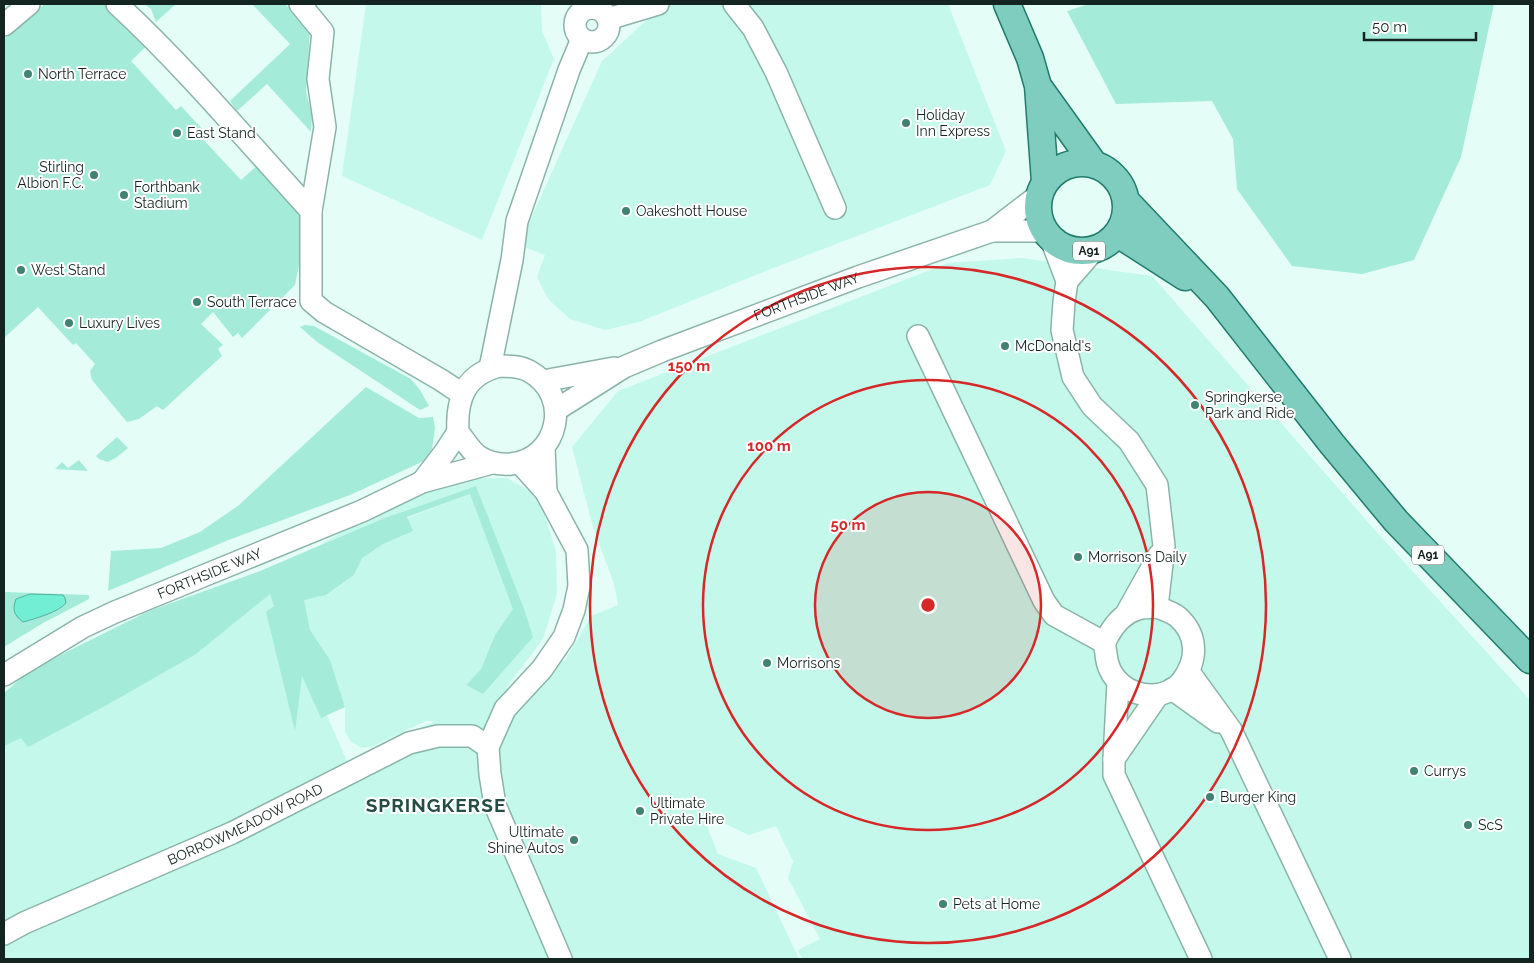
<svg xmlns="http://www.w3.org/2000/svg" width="1534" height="963" viewBox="0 0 1534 963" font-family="Raleway,sans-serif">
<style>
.built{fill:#c3f8ea}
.green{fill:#a4ebda}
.water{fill:#71eed3;stroke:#55b19d}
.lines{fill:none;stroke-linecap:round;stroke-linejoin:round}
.minor-casing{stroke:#8bb4a9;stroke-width:24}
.major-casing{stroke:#217c6b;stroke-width:29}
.minor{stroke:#fff;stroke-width:21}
.major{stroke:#7ecdbf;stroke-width:26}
.ring{fill:none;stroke:#d62828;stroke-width:2.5}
.poi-dot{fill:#408273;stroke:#fff;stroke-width:2}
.labels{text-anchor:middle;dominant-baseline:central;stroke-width:4;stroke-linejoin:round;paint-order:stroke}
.shield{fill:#fff;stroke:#5a6663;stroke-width:1}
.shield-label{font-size:12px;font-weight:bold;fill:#142420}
.poi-label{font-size:14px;fill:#142420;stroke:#fff;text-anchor:start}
.street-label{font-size:14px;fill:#142420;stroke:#fff}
.district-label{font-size:19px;font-weight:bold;letter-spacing:1px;fill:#264d44;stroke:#fff}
.centre{fill:#d62828;stroke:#fff;stroke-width:2.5}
.ring-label{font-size:15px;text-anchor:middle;font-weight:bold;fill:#d62828;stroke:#fff;stroke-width:4;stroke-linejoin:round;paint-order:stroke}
</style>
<rect width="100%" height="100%" fill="#e4fef7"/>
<path class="built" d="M 366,4 L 541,4 L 542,31 L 554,59 L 482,240 L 342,176 Z
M 664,4 L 948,4 L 1006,151 L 990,185 L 771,269 L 639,322 L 605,330 L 570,319 L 548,299 L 537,277 L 545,255 L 519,245 L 602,61 Z
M 1022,258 L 1152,276 L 1374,529 L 1530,700 L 1530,959 L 802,959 L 798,950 L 820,939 L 788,878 L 793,861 L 776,826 L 749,835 L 702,813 L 718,854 L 756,868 L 799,959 L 4,959 L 4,697 L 269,580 L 348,764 L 435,721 L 426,721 L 371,747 L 362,748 L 351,742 L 345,732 L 345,707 L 330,660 L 310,630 L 303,600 L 326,595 L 354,575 L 361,558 L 383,544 L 412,531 L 407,518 L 470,494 L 514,609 L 495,635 L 481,669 L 466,685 L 532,637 L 476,486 L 382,519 L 318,546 L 394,502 L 450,481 L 481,478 L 507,478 L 529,491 L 542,507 L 556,551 L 557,594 L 543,639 L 506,688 L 566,659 L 591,616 L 618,605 L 614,584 L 593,527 L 572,447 L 618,391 L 948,263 Z"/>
<path class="green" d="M 45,4 L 112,4 L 151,42 L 131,61 L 176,110 L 181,106 L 205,132 L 200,136 L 241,180 L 261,162 L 303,212 L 301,255 L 295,285 L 242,338 L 238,333 L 233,337 L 213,312 L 201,324 L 223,345 L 218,349 L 222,356 L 163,410 L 157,406 L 139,419 L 127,422 L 92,380 L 90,371 L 95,364 L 76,343 L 73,345 L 38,307 L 4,338 L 4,39 L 24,19 Z
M 144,4 L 176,4 L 156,22 L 151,9 Z
M 252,4 L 285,4 L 310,30 L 306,92 L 312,115 L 311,132 L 267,84 L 237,111 L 230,101 L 290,44 Z
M 1089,4 L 1494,4 L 1461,157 L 1414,260 L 1362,274 L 1292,266 L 1237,189 L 1233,139 L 1212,101 L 1116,104 L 1067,11 Z
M 305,325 L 314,326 L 411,379 L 420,390 L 429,406 L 420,410 L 317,342 L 300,327 Z
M 366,387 L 419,418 L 433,417 L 435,428 L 432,449 L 424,461 L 350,495 L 226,541 L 108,591 L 111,551 L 161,548 L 200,532 L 239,505 Z
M 117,437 L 128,448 L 117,457 L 108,462 L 99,459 L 96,456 Z
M 79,460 L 88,471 L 55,469 L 62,462 L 68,468 Z
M 476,486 L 524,609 L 533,637 L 483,694 L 466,685 L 481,669 L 495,635 L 513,609 L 470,494 L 407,517 L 413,531 L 383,544 L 362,558 L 354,575 L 326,595 L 304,600 L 310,630 L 330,660 L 345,707 L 321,718 L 302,676 L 295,731 L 266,612 L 274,606 L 270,594 L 196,654 L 105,706 L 28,747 L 21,738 L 4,746 L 4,693 L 30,670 L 149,611 L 260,571 L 382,519 Z
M 5,592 L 89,595 L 89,599 L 43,623 L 4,647 L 4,598 Z"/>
<path class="water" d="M 30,594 L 63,595 L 65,598 L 66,603 C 59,612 34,619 23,622 C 14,615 12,610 16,599 Z"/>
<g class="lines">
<defs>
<g id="minor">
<path d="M 117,4 C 186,68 247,141 311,211 L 311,301 L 324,312 L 441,380 L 462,394"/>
<path d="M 300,4 L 323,32 L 318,79 L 325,127 L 311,211"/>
<path d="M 734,4 L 753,28 L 776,72 L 835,208"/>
<circle cx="592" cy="25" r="17"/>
<path d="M 608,19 L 658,4"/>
<path d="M 4,25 L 29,4"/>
<path d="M 992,231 L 1044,231"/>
<path d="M 1051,239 L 1067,281 L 1064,302 L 1062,330 L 1073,377 L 1092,406 L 1129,441 L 1157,485 L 1164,546 L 1157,607"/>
<path d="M 1067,281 L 1094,250"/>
<path d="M 918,336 L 1044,601 L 1054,615 L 1105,643"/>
<path d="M 499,366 C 509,366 520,366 529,371 C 573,395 559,459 511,464 C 499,465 487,462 478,456 C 470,450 464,439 458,432 C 456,399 465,375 499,366 Z"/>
<path d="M 490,368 L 512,260 L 517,221 L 569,70 L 582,39"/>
<path d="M 543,381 L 614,368"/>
<path id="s1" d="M 556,410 L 624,367 L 662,351 L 858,277 L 992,231 L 1039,195"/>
<path d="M 520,463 L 546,492 L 544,448"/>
<path d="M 422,482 L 445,452 L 458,432"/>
<path d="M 546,492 L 577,550 L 579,586 L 574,610 L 564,637 L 542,669 L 505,709 L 488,747 L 490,774 L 495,805 L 561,959"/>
<path d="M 1157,607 C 1164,610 1172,612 1178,617 C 1198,635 1198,660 1182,681 C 1175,690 1163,695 1152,695 C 1128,695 1108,679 1106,654 C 1106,651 1104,646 1105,643 C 1105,640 1107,638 1108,636 C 1115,623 1124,613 1138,609 C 1144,607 1151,608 1157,607 Z"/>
<path d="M 1126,614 L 1159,555"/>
<path d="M 1189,672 L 1231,730 L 1340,959"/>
<path id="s2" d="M 4,675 L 83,627 L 115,612 L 362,511 L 422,482 L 492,463"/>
<path d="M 1118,682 L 1114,759 L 1114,775 L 1201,959"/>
<path d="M 1172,689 L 1218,722"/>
<path d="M 1114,759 L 1158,695"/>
<path id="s3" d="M 4,934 L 24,923 L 232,833 L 409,743 L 438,736 L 472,736 L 488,747"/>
</g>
<path id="major" d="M 1007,4 L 1030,58 L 1038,86 L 1045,182
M 1038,86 L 1094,164
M1038 207a44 44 0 1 1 88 0a44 44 0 1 1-88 0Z
M 1126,201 L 1217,297 L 1332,444 L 1396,521 L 1530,660
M 1118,234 L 1185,277"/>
</defs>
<use href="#minor" class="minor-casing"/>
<use href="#major" class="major-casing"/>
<use href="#minor" class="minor"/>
<use href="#major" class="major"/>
</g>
<circle cx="928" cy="605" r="113" fill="#d62828" fill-opacity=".12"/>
<g class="ring">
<circle cx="928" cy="605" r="113"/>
<circle cx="928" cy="605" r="225"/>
<circle cx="928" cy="605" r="338"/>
</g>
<g class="poi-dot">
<circle cx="28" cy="74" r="5"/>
<circle cx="906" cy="123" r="5"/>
<circle cx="177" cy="133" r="5"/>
<circle cx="94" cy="175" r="5"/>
<circle cx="124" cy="195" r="5"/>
<circle cx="626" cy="211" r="5"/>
<circle cx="21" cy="270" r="5"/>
<circle cx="197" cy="302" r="5"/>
<circle cx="69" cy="323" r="5"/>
<circle cx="1005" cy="346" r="5"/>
<circle cx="1195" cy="405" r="5"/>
<circle cx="1078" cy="557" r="5"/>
<circle cx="767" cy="663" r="5"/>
<circle cx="1414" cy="771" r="5"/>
<circle cx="1210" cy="797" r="5"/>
<circle cx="640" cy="811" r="5"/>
<circle cx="1468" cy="825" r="5"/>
<circle cx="574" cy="840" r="5"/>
<circle cx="943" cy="904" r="5"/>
</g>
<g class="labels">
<g class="shield">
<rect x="1073" y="241.5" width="32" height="19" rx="4"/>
<rect x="1412" y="545.5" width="32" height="19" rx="4"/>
</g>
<g class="shield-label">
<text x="1089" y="251">A91</text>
<text x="1428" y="555">A91</text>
</g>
<g class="poi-label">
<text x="38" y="74">North Terrace</text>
<text x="916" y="115">Holiday<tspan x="916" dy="16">Inn Express</tspan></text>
<text x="187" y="133">East Stand</text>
<text x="84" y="167" text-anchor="end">Stirling<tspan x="84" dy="16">Albion F.C.</tspan></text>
<text x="134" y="187">Forthbank<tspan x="134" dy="16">Stadium</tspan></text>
<text x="636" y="211">Oakeshott House</text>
<text x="31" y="270">West Stand</text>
<text x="207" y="302">South Terrace</text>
<text x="79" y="323">Luxury Lives</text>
<text x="1015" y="346">McDonald's</text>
<text x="1205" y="397">Springkerse<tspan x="1205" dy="16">Park and Ride</tspan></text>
<text x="1088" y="557">Morrisons Daily</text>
<text x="777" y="663">Morrisons</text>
<text x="1424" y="771">Currys</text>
<text x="1220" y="797">Burger King</text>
<text x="650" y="803">Ultimate<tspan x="650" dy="16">Private Hire</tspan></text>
<text x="1478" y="825">ScS</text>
<text x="564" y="832" text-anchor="end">Ultimate<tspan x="564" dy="16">Shine Autos</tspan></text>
<text x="953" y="904">Pets at Home</text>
</g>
<g class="street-label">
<text stroke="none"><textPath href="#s1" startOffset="276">FORTHSIDE WAY</textPath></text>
<text stroke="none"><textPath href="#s2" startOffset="230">FORTHSIDE WAY</textPath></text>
<text stroke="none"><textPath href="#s3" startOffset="265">BORROWMEADOW ROAD</textPath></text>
</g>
<g class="district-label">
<text x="436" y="805">SPRINGKERSE</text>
</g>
</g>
<circle cx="928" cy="605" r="8" class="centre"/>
<g class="ring-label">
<text x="689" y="371">150 m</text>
<text x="769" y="451">100 m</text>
<text x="848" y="530">50 m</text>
</g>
<rect width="1534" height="963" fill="none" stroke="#142420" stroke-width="10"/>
<path d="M1364 32v8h112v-8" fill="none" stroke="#142420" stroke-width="2.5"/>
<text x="1372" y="32" font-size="15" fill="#142420" stroke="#ffffff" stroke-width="4" paint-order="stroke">50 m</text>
</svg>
